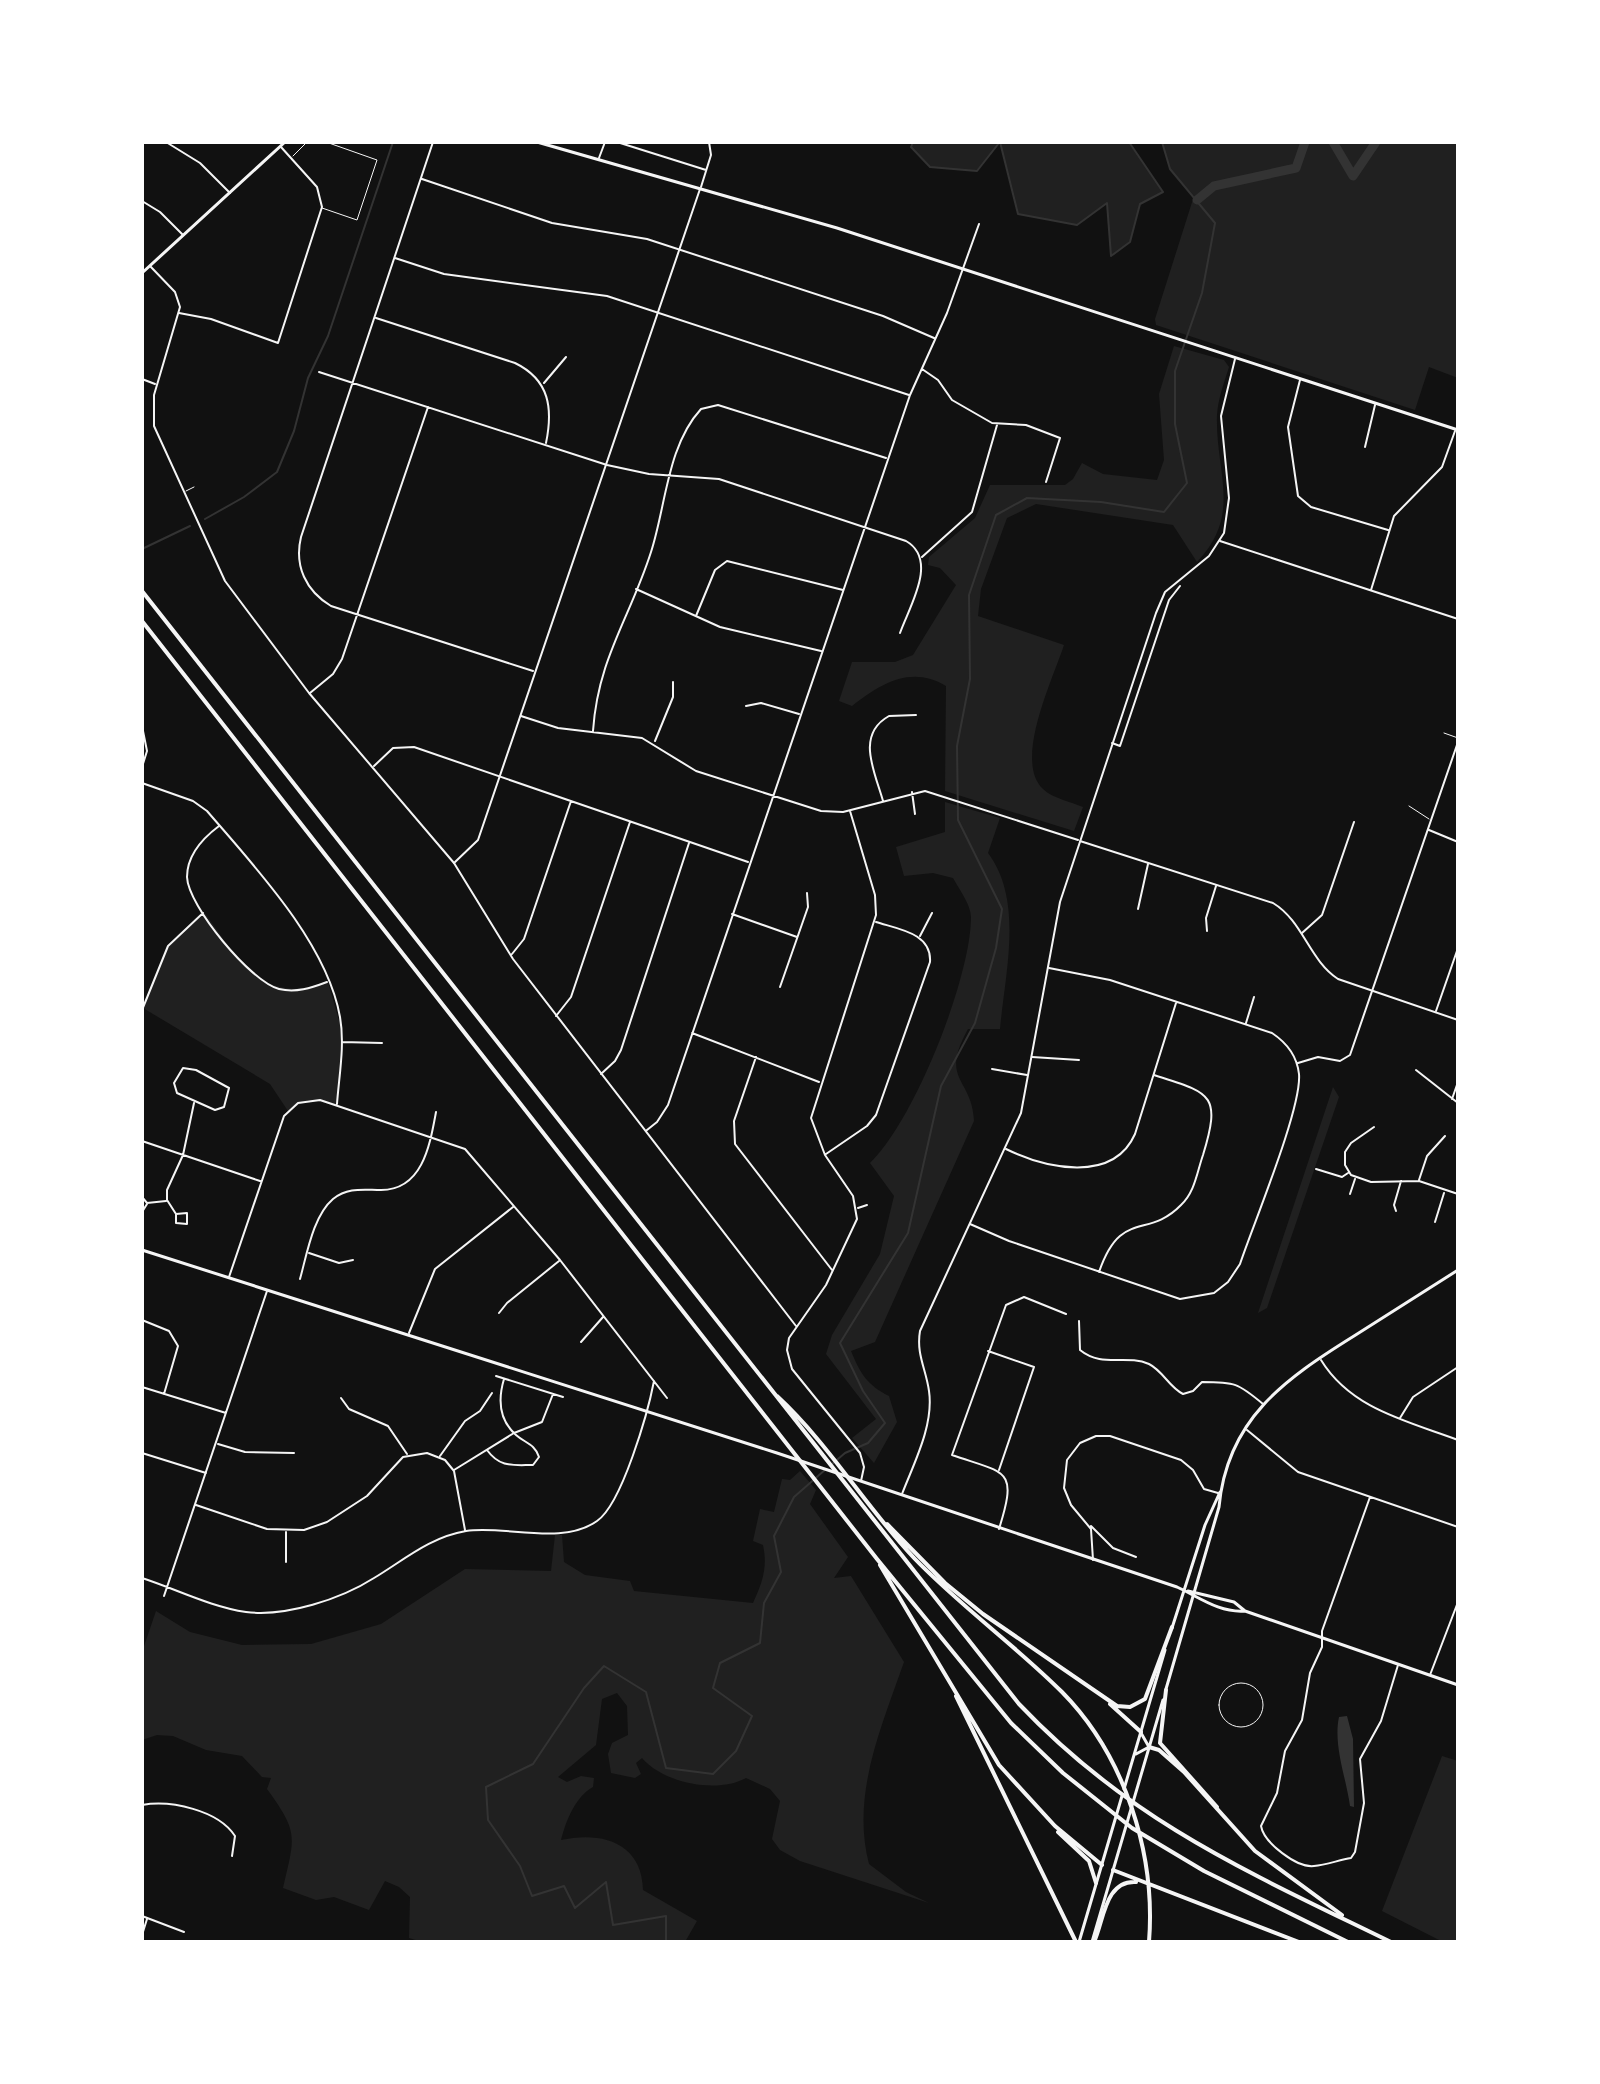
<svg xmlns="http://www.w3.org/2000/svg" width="1600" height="2084" viewBox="0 0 1600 2084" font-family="'Work Sans',sans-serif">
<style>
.green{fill:#202020}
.water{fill:#333}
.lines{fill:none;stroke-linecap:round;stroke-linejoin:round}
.stream{stroke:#333;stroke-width:2}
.river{stroke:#333;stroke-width:9}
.service{stroke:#f5f5f5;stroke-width:1}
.minor{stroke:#f5f5f5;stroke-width:2}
.tertiary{stroke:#f5f5f5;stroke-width:2}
.secondary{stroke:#f5f5f5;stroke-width:3}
.motorway{stroke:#f5f5f5;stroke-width:4}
</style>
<rect width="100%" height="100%" fill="#111"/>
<path class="green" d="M 913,142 L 1129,142 L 1163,192 L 1140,204 L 1130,242 L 1111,256 L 1107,203 L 1077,225 L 1018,214 L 1000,143 L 977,171 L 930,167 L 911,147 Z
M 1162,142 L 1458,142 L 1458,378 L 1429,367 L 1415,410 L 1156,325 L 1155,319 L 1194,196 L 1170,169 Z
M 1174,346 L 1224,360 L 1229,367 C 1224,383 1218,399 1217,415 C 1215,472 1243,514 1197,562 L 1173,525 L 1036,504 L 1007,518 L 981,589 L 978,616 L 1064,645 C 1053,679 1013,761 1043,789 C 1052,798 1071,802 1083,807 L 1074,831 L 945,791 L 946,686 C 912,665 881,683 852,706 L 839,701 L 852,662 L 895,662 L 913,655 L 956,585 L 940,568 L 928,565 L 929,557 L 975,518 L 990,485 L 1065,485 L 1073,479 L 1082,463 L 1103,474 L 1157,480 L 1164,460 L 1159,394 Z
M 945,802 L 1000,818 L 988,853 C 1024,901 1005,973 1000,1029 L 968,1029 C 939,1081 972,1077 974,1121 L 875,1342 L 851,1351 C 860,1373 867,1385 889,1396 L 897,1422 L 874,1463 L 852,1438 L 876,1419 L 826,1354 L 832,1335 L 880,1254 L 894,1196 L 870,1163 C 914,1121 971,978 971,917 C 971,905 959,889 953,878 L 933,873 L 904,876 L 896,847 L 945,832 Z
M 204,912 C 240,961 260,1006 328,982 L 342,1031 L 337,1105 L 308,1100 L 288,1111 L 270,1084 L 143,1008 L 168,946 Z
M 1333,1087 L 1339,1097 L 1267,1308 L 1258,1313 Z
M 800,1471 L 816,1490 L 810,1504 L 848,1557 L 834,1578 L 851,1576 L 904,1662 C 881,1728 851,1795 869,1864 L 906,1892 L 929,1903 L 800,1861 L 780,1850 L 772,1839 L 780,1801 L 770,1789 L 746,1778 C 717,1794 663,1783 642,1758 L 636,1763 L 641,1774 L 635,1778 L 611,1773 L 608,1754 L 612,1743 L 628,1735 L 627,1706 L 617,1693 L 602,1699 L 596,1745 L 558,1777 L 567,1782 L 581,1776 L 594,1778 L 593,1787 C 575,1797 566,1821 561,1840 C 601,1831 642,1842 643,1890 L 697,1921 L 685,1942 L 422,1942 L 409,1938 L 410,1897 L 399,1887 L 385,1881 L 369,1910 L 334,1897 L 316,1900 L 283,1888 C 295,1836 299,1833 267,1789 L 271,1778 L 262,1777 L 242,1756 L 206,1750 L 173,1736 L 157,1735 L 142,1740 L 142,1652 L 156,1611 L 190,1632 L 242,1645 L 311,1644 L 381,1624 L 465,1569 L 551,1571 L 555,1535 L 562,1535 L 564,1562 L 585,1575 L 630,1581 L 634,1591 L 753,1603 C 762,1583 768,1568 763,1545 L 753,1541 L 760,1509 L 774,1512 L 782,1479 L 790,1480 Z
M 1442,1756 L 1458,1761 L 1458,1942 L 1443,1942 L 1382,1911 Z"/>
<path class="water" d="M 1347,1716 L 1353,1739 L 1354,1807 L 1350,1806 C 1346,1777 1333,1745 1339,1717 Z"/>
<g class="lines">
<path class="stream" d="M 913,142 L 911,147 L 930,167 L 977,171 L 999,143
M 1000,142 L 1018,214 L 1077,225 L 1107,203 L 1111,256 L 1130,242 L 1140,204 L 1163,192 L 1129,142
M 205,519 L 244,497 L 277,472 L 294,431 L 308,378 L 328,336 L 393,142
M 142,549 L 190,526
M 831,1465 L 845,1453 L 868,1443 L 885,1423 L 863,1391 L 840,1343 L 908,1233 L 941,1086 L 975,1023 L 996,948 L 1002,909 L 958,820 L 957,746 L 970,679 L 969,595 L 996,515 L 1027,498 L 1101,502 L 1164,512 L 1187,483 L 1175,424 L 1175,371 L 1202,293 L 1215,223 L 1170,169 L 1162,142
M 666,1942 L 666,1916 L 613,1925 L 606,1882 L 575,1908 L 564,1886 L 532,1896 L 520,1866 L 488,1820 L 486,1787 L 533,1764 L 584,1688 L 604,1666 L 646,1692 L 666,1768 L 713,1774 L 736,1751 L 752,1716 L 713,1688 L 720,1663 L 760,1643 L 764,1603 L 781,1572 L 774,1536 L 794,1497 L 826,1469"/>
<path class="river" d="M 1333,142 L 1353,176 L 1376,142
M 1197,200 L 1214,186 L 1296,168 L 1305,142"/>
<path class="service" d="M 293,156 L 307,142
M 322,208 L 357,220 L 377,160 L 326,142
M 186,491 L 194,487
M 1444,733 L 1458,738
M 1409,806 L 1429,819
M1219 1705a22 22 0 1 1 44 0a22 22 0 1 1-44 0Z"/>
<path class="minor" d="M 166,142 L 200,163 L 230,193
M 433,142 L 301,537 C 294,566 306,591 331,606 L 533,671
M 617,142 L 706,170
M 599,158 L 605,142
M 422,179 L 552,223 L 647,239 L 883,316 L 934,338
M 701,187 L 711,155 L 709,142
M 142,201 L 160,212 L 183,235
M 395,258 L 444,274 L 607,296 L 909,395
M 179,313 L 211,319 L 278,343 L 322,207 L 317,187 L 281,147
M 376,318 L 515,363 C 550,380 553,409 546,443
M 922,369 L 938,380 L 952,400 L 992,423 L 1026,425 L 1060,438 L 1046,482
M 319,372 L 607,465 L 649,474 L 719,479 L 906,541 C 939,560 909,607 900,633
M 142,379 L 155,384
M 1300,380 L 1288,427 L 1298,496 L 1311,507 L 1388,530
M 544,383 L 566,357
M 1365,447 L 1375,405
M 1220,541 L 1458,619
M 922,557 L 972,512 L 997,425
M 636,589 L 720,627 L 821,651
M 1371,590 L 1394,516 L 1442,467 L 1455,431
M 696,616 L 715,570 L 727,561 L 843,590
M 310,693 L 333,674 L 342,659 L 428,407
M 746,706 L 761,703 L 799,714
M 521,716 L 558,728 L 642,738 L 696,771 L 821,811 L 843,812 L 925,791 L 1078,840
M 142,726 L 147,751 L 142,767
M 593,731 C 598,658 630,618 651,552 C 666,506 667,446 701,409 L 718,405 L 886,458
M 655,741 L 673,697 L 673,682
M 1112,743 L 1120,746 L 1169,600 L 1180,586
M 374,766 L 393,748 L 414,747 L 748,862
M 142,783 L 193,801 L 207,811 C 255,867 327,943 340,1017 C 345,1045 339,1076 337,1104
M 912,792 L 915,814
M 883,801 C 875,772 855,735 889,716 L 916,715
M 850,811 L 875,895 L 876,915 L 811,1118 L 825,1155 L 853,1196 L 857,1219 L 826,1285 L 789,1338 L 787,1350 L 792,1369 L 860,1453 L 864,1467 L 861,1481
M 219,826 C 203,838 187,855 187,877 C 188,906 251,982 279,989 C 296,993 311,988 327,982
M 1429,830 L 1458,842
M 454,863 L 513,959 L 796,1326
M 1138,909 L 1148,864
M 732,914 L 797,937
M 1207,931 L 1206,918 L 1216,886
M 1302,933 L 1322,915 L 1354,822
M 920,936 L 932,913
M 512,954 L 524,939 L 571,801
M 780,987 L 808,907 L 807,893
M 142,1010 L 168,946 L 203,913
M 1436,1011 L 1458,948
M 556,1016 L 571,997 L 630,822
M 1246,1023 L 1254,997
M 692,1033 L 819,1082
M 342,1042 L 382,1043
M 756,1057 L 734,1121 L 735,1144 L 832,1270
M 1032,1057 L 1079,1060
M 1298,1063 L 1318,1057 L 1340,1061 L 1350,1055 L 1458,742
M 183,1068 L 196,1070 L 229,1088 L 224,1107 L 215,1110 L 177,1093 L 174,1083 Z
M 992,1069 L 1027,1075
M 1416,1070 L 1458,1103
M 601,1074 L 615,1061 L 621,1050 L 689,843
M 1452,1099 L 1458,1082
M 1374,1127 L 1351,1143 L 1345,1152 L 1345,1165 L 1351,1175 L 1371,1182 L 1419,1181 L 1458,1194
M 647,1130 L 657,1122 L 668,1105 L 910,395 L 947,313 L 979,224
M 142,1141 L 260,1181
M 1006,1149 C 1045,1168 1113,1184 1135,1134 L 1176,1003
M 826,1154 L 867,1126 L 876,1115 L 930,962 C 932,933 898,929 876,922
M 1316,1169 L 1342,1177 L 1348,1173
M 1419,1180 L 1427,1156 L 1445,1136
M 1350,1194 L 1355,1179
M 142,1197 L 147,1203 L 166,1201
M 858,1208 L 867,1205
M 1396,1211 L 1394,1205 L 1401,1181
M 142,1212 L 147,1204
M 176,1214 L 187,1213 L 187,1224 L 176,1223 L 176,1214 L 167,1200 L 167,1190 L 183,1155 L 194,1103
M 1435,1222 L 1444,1193
M 970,1224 L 1009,1241 L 1180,1299 L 1214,1293 L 1228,1282 L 1240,1264 C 1253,1225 1302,1108 1299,1074 C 1297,1056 1287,1043 1272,1033 L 1110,980 L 1049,968
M 309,1253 L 339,1263 L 353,1260
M 1099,1272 C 1121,1208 1147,1240 1181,1205 C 1195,1192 1197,1172 1203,1155 C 1222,1093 1210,1093 1154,1075
M 229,1277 L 284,1116 L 298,1103 L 320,1100 L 465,1149 L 560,1260 L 667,1398
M 300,1279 C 307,1254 313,1216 333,1199 C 348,1187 363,1190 381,1190 C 423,1190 430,1144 436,1112
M 499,1313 L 507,1303 L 559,1261
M 142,1320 L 169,1331 L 178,1346 L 164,1394
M 1079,1321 L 1080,1350 C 1102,1368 1126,1354 1149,1364 C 1163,1371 1169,1387 1183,1394 L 1193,1391 L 1202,1382 C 1235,1382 1238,1383 1263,1404
M 409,1333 L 435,1269 L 513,1207
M 581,1342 L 603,1317
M 988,1351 L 1034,1367 L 999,1470
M 1321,1360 C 1351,1409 1407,1421 1458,1440
M 496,1376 L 563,1397
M 142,1387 L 226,1413
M 341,1398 L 349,1409 L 388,1426 L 407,1454
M 1400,1418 L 1413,1397 L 1458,1367
M 1247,1430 L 1298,1472 L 1458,1527
M 218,1444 L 245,1452 L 294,1453
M 487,1450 C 500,1468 513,1465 533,1465 L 539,1457 C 535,1444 525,1443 516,1435 C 498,1419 498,1399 504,1379
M 142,1453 L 206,1473
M 440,1456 L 465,1421 L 480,1411 L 492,1393
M 454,1470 L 514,1433 L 542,1422 L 553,1394
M 1370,1497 L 1322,1631 L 1322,1647 L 1310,1673 L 1302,1720 L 1285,1751 L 1277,1793 L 1261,1826 C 1264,1843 1297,1868 1314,1866 C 1326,1865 1339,1860 1351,1858 L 1355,1852 L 1364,1803 L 1360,1759 L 1381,1721 L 1398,1665
M 196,1505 L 267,1529 L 304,1530 L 327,1522 L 367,1496 L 403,1457 L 427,1453 L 445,1460 L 454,1471 L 465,1530
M 1091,1526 L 1113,1548 L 1136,1557
M 999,1529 C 1018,1468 1007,1474 952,1455 L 1006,1305 L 1024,1297 L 1066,1314
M 1093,1560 L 1091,1529 L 1071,1505 L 1064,1488 L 1067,1460 L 1080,1443 L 1096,1436 L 1110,1436 L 1181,1460 L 1193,1470 L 1204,1489 L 1218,1493
M 286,1562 L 286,1532
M 142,1578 C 176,1589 211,1607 246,1612 C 286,1617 341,1599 374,1578 C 404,1560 430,1537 466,1531 C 506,1525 562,1546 597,1521 C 622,1504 648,1412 654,1381
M 164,1596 L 267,1291
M 1430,1675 L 1458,1602
M 142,1805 C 171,1800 218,1810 235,1836 L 232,1856
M 142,1916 L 184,1932
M 142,1935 L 147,1919"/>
<path class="tertiary" d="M 150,266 L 175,292 L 180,307 L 154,395 L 154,426 L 225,581 L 309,693 L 454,863 L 478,840 L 700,189
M 1080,841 L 1273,903 C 1303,921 1309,960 1338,979 L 1458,1020
M 902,1494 C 914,1463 934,1425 929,1391 C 926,1369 916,1354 920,1331 L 1021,1113 L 1060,902 L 1156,613 L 1165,592 L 1209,556 L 1224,533 L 1229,498 L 1221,416 L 1235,359"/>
<path class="secondary" d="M 537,142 L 837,228 L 1458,430
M 142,273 L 285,142
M 142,1250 L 777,1453 L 1177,1587 C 1199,1597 1219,1613 1245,1611
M 1188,1591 L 1234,1602 L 1245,1611 L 1458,1685
M 1172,1628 L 1205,1525 L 1220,1492
M 1166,1689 L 1219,1507 C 1227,1419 1285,1379 1354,1336 C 1389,1314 1423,1292 1458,1270
M 1141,1733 L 1149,1747
M 1136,1754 L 1149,1747
M 1124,1789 L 1165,1650
M 1079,1942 L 1122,1796
M 1092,1942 L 1163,1700"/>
<path class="motorway" d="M 142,591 L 1019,1704 C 1131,1822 1248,1872 1391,1942
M 142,621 L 877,1559 L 1011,1723 L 1063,1773 L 1132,1828 L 1204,1871 L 1348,1942
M 777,1396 C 829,1444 865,1506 914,1558 C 960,1606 1015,1645 1062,1692 C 1125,1756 1156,1854 1149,1942
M 887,1524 L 945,1583 L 983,1614 L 1117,1706 L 1130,1707 L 1145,1699 L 1172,1627
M 880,1565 L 999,1765 L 1055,1826 L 1102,1865
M 1166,1690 L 1160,1743 L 1217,1807
M 956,1696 L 1076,1942
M 1110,1704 L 1141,1732
M 1149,1747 L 1159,1750 L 1184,1772 L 1255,1851 L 1342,1915
M 1058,1832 L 1089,1861 L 1096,1883
M 1113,1870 L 1299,1942
M 1094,1942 C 1104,1920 1105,1880 1136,1882"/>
</g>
<rect width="1600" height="2084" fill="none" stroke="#ffffff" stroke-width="288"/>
</svg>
